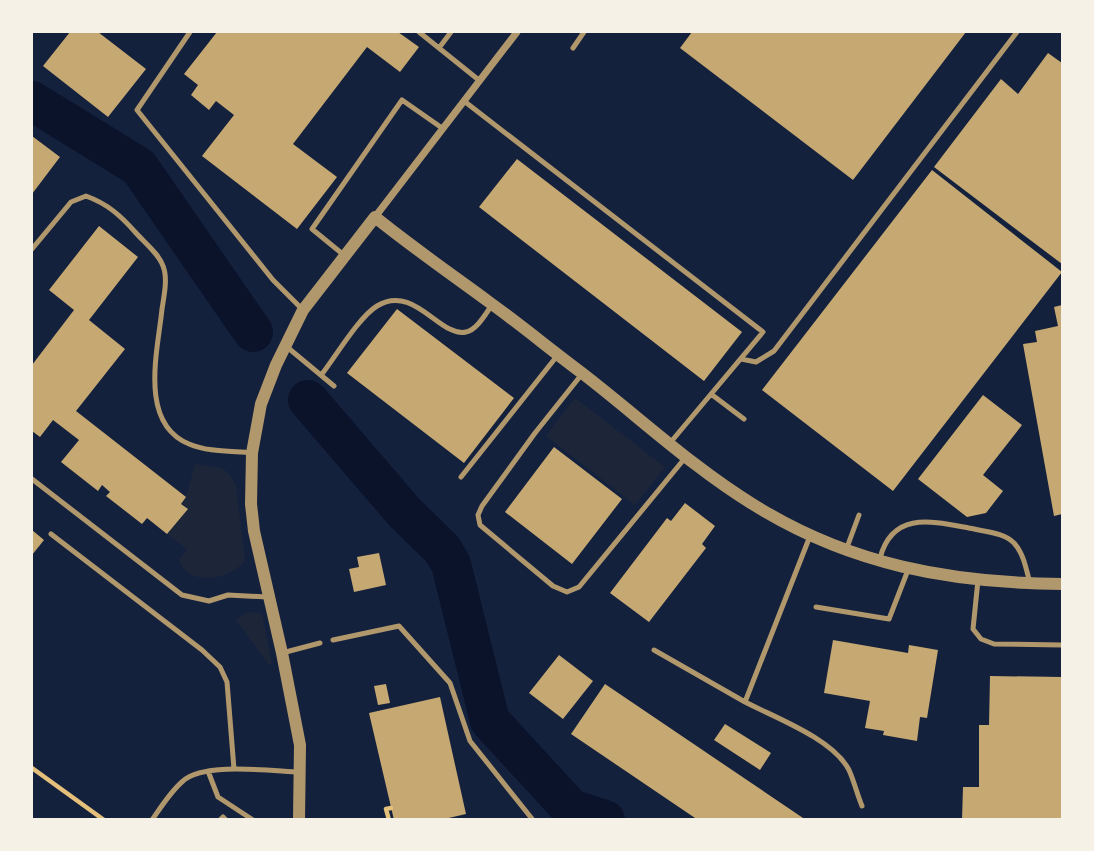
<svg xmlns="http://www.w3.org/2000/svg" width="1094" height="851" viewBox="0 0 1094 851" font-family="'Noto Sans',sans-serif">
<style>
.green{fill:#1d2539}
.lines{fill:none;stroke-linecap:round;stroke-linejoin:round}
.river{stroke:#0b132b;stroke-width:40}
.building{fill:#c6a872}
.path{stroke:#e5c07b;stroke-width:4.5}
.service{stroke:#b1986c;stroke-width:5}
.minor{stroke:#b1986c;stroke-width:7}
.tertiary{stroke:#b1986c;stroke-width:12}
</style>
<rect width="100%" height="100%" fill="#14213d"/>
<path class="green" d="M 575,398 L 665,467 L 635,505 L 546,436 Z
M 195,464 L 222,468 L 229,474 L 236,485 L 245,560 C 232,580 188,588 179,560 L 187,549 L 167,534 L 187,509 L 181,504 L 186,497 Z
M 248,612 L 262,614 L 272,664 L 268,664 L 236,620 Z"/>
<g class="lines">
<path class="river" d="M 32,101 L 139,167 L 253,332
M 308,400 L 405,513 L 442,549 L 451,564 L 490,721 L 571,809 L 605,820"/>
</g>
<path class="building" d="M 70,32 L 98,32 L 146,69 L 108,117 L 43,66 Z
M 217,32 L 398,32 L 419,47 L 400,72 L 367,47 L 293,144 L 337,177 L 297,229 L 202,156 L 234,115 L 216,101 L 209,110 L 191,95 L 198,85 L 184,74 Z
M 692,32 L 966,32 L 853,180 L 680,48 Z
M 1048,53 L 1062,63 L 1062,264 L 934,167 L 1001,79 L 1018,94 Z
M 32,136 L 60,157 L 32,194 Z
M 517,159 L 742,332 L 704,381 L 479,207 Z
M 932,170 L 1062,272 L 893,491 L 762,390 Z
M 99,226 L 138,257 L 89,320 L 125,349 L 76,411 L 186,497 L 181,504 L 188,509 L 167,534 L 147,518 L 142,524 L 106,496 L 110,492 L 102,485 L 98,491 L 61,462 L 79,440 L 53,420 L 40,437 L 32,431 L 32,365 L 74,310 L 49,290 Z
M 1062,305 L 1062,514 L 1054,516 L 1023,344 L 1037,342 L 1035,331 L 1058,326 L 1054,307 Z
M 397,309 L 514,398 L 464,463 L 347,373 Z
M 983,395 L 1022,425 L 983,475 L 1003,491 L 986,513 L 967,517 L 918,479 Z
M 554,447 L 622,499 L 572,564 L 505,512 Z
M 685,503 L 715,526 L 702,544 L 706,548 L 649,622 L 610,593 L 667,518 L 671,521 Z
M 32,530 L 44,540 L 32,555 Z
M 379,553 L 386,585 L 354,592 L 349,569 L 359,567 L 357,557 Z
M 833,640 L 908,653 L 909,645 L 938,650 L 927,718 L 920,717 L 917,741 L 883,735 L 884,731 L 865,728 L 870,701 L 824,693 Z
M 559,655 L 593,681 L 563,719 L 529,693 Z
M 990,676 L 1062,677 L 1062,820 L 962,820 L 963,787 L 979,787 L 979,725 L 989,725 Z
M 386,684 L 390,703 L 378,705 L 374,686 Z
M 605,684 L 806,820 L 698,820 L 571,734 Z
M 440,697 L 466,814 L 440,820 L 394,820 L 369,713 Z
M 725,724 L 771,753 L 760,770 L 714,740 Z"/>
<g class="lines">
<path class="path" d="M 32,768 L 104,820
M 389,820 L 386,809 L 391,808"/>
<path class="service" d="M 190,32 L 137,110 L 273,280 L 303,310
M 419,32 L 480,81
M 439,48 L 451,32
M 573,48 L 584,32
M 464,101 L 763,332 L 670,443
M 32,249 L 71,202 L 86,196 C 108,204 121,216 136,233 C 145,243 159,254 163,266 C 168,278 164,296 162,309 C 158,350 138,423 189,444 C 208,452 231,451 252,453
M 345,256 L 312,229 L 402,100 L 442,128
M 287,347 L 334,386
M 741,359 L 756,362 L 774,351 L 1017,32
M 322,374 C 336,356 359,317 377,306 C 414,283 440,338 466,332 C 477,330 486,313 492,305
M 582,374 L 535,433 L 482,506 L 478,515 L 480,525 L 553,586 L 567,592 L 579,587 L 685,458
M 711,394 L 744,419
M 461,477 L 557,356
M 32,479 L 182,595 L 209,601 L 228,595 L 267,597
M 51,534 L 202,650 L 220,667 L 227,682 L 234,769
M 810,536 L 745,702 C 776,718 833,739 849,770 C 854,781 857,794 862,806
M 846,550 L 859,515
M 880,558 C 893,509 935,522 974,529 C 987,532 1004,533 1014,543 C 1024,554 1026,569 1030,583
M 978,580 L 973,629 L 981,639 L 994,644 L 1062,645
M 816,607 L 889,619 L 908,570
M 333,640 L 399,626 L 450,683 L 470,741 L 533,820
M 654,650 L 745,702
M 282,653 L 320,643
M 208,771 L 218,797 L 253,820
M 152,820 C 161,807 171,791 183,781 C 204,762 271,771 300,772
M 220,820 L 223,817 L 226,820"/>
<path class="minor" d="M 375,217 L 517,32"/>
<path class="tertiary" d="M 299,820 L 300,745 L 282,653 L 254,531 L 251,504 L 252,453 L 261,404 L 276,365 L 303,310 L 375,217 C 412,247 451,274 489,302 C 521,325 551,350 582,373 C 639,417 692,467 754,505 C 850,565 951,583 1062,584"/>
</g>
<rect width="1094" height="851" fill="none" stroke="#f6f1e7" stroke-width="66"/>
</svg>
